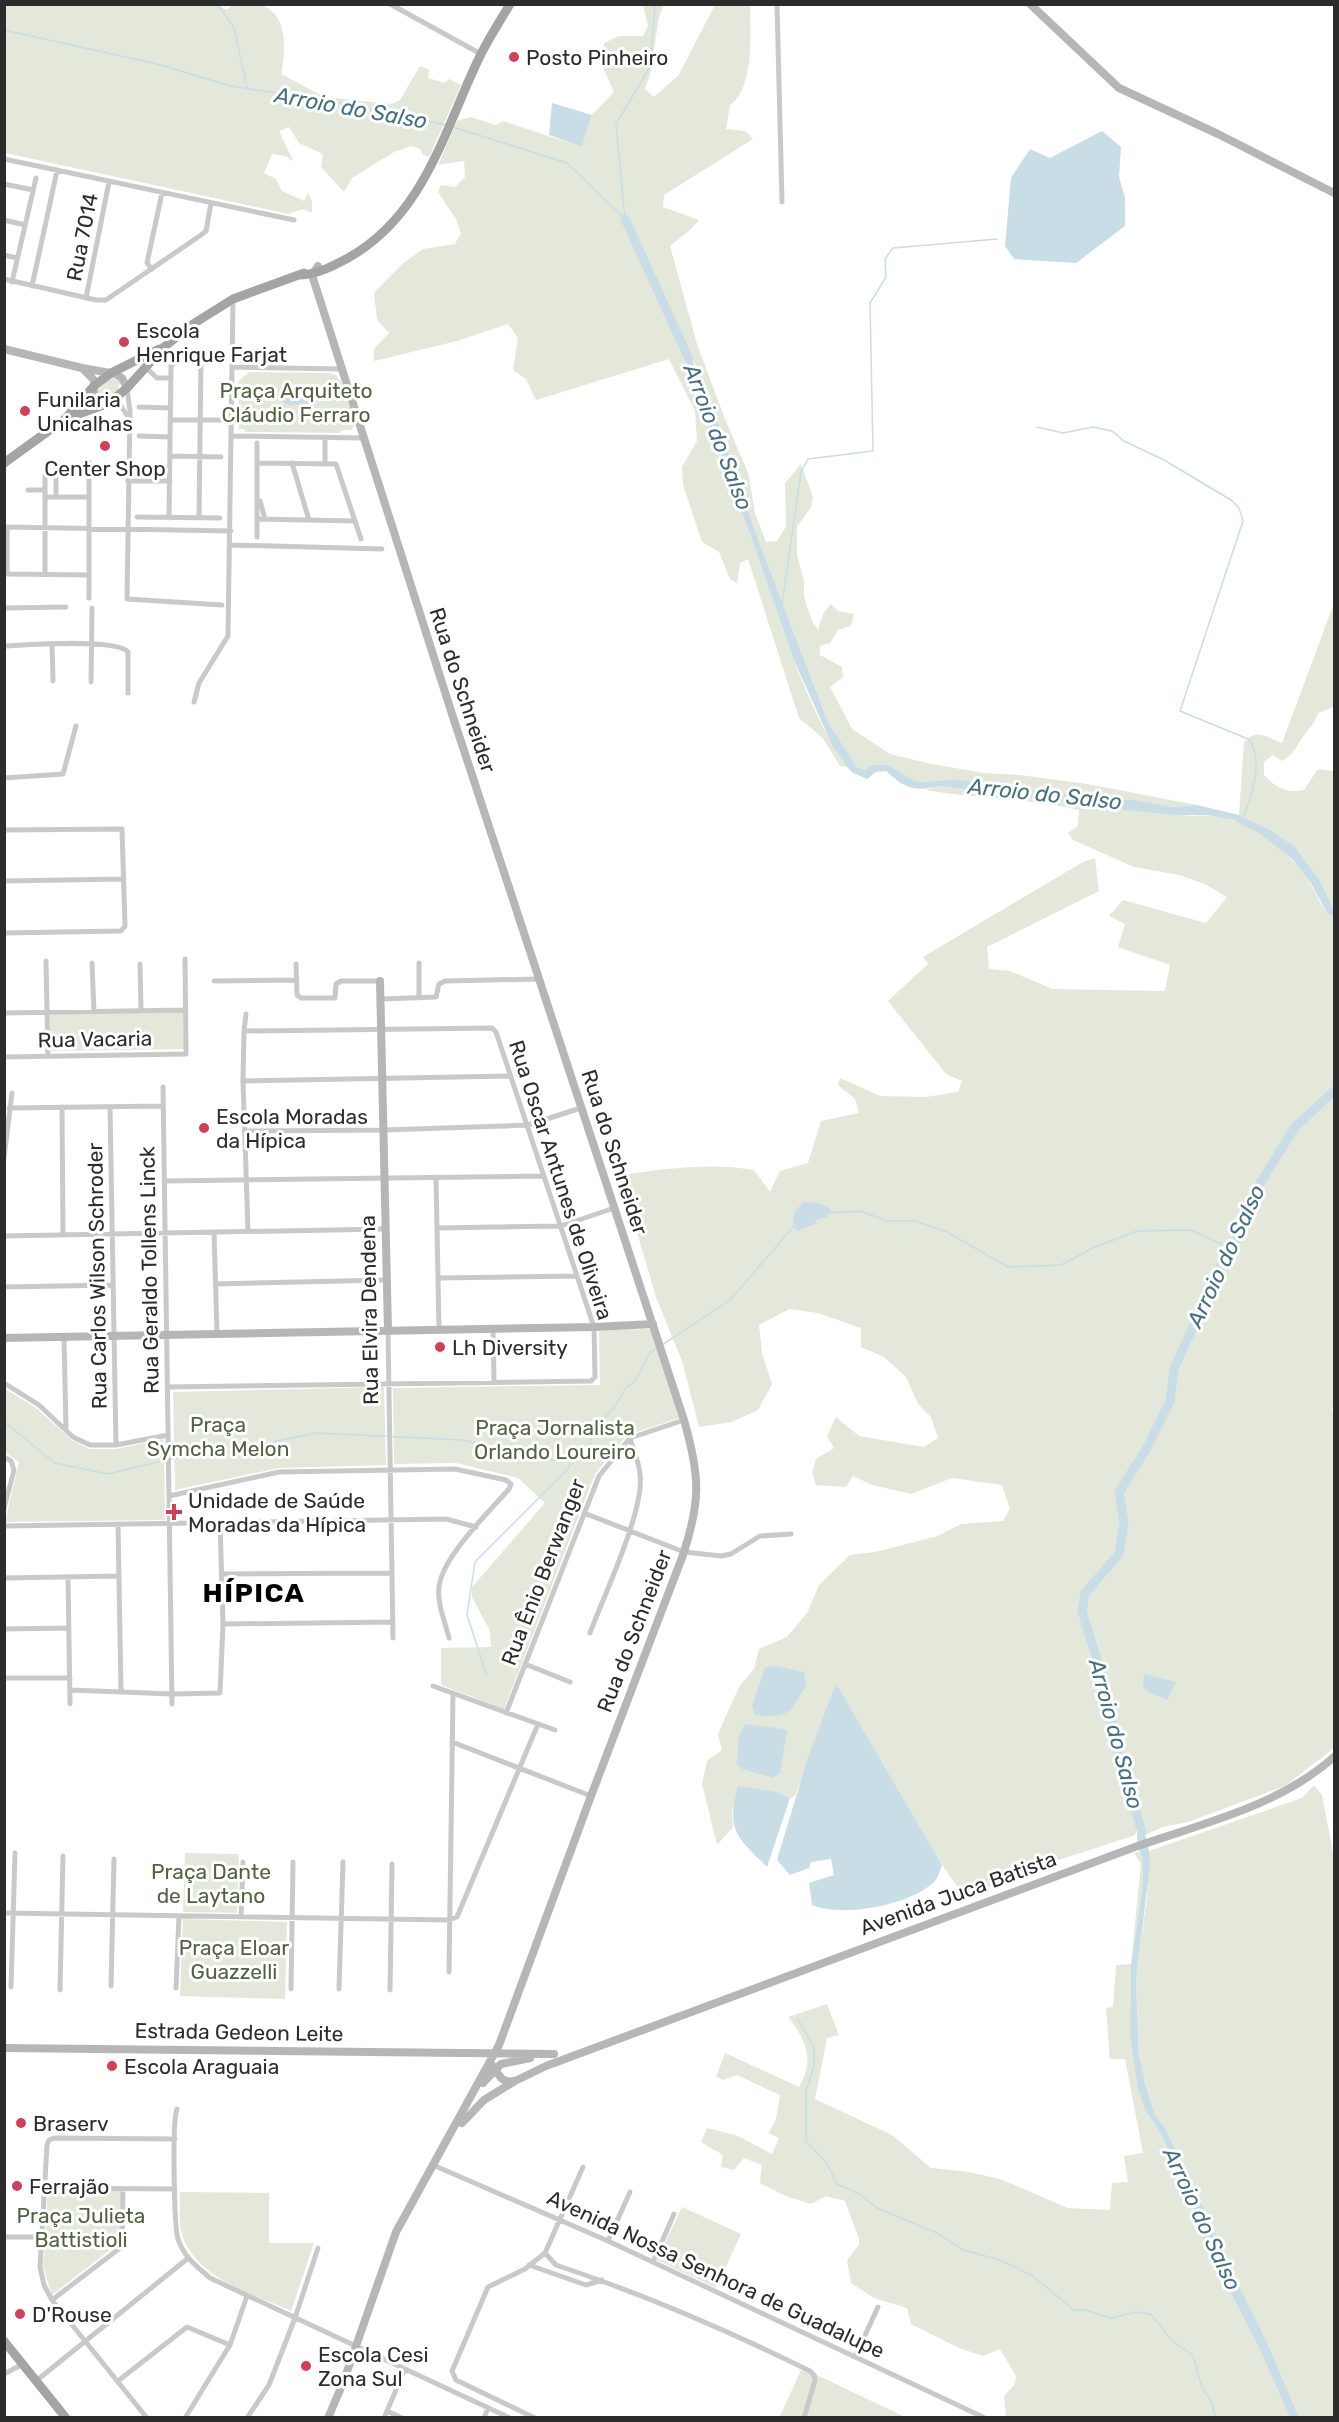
<svg xmlns="http://www.w3.org/2000/svg" width="1339" height="2422" viewBox="0 0 1339 2422" font-family="Rubik,sans-serif">
<style>
.green{fill:#e3e8db}
.water{fill:#c8dde6}
.lines{fill:none;stroke-linecap:round;stroke-linejoin:round}
.stream{stroke:#c8dde6;stroke-width:1.5}
.river{stroke:#c8dde6;stroke-width:9}
.street{stroke:#c9c9c9;stroke-width:5}
.secondary{stroke:#b6b6b6;stroke-width:8}
.primary{stroke:#a4a4a4;stroke-width:9}
.poi-dot{fill:#d14058;stroke:#fff;stroke-width:2}
.labels{text-anchor:middle;dominant-baseline:central;stroke-width:6;stroke-linejoin:round;paint-order:stroke}
.poi-label{font-size:21px;fill:#2c2c2c;stroke:#fff;text-anchor:start}
.street-label{font-size:21px;fill:#2c2c2c;stroke:#fff}
.park-label{font-size:21px;fill:#52623f;stroke:#fff}
.water-label{font-size:22px;font-style:italic;fill:#437184;stroke:#fff}
.district-label{font-size:27px;font-weight:bold;letter-spacing:1.5px;fill:#000;stroke:#fff}
</style>
<rect width="100%" height="100%" fill="#fff"/>
<path class="green" d="M 217,4 L 226,10 L 233,5 C 240,4 250,3 257,4 C 289,11 286,49 281,74 L 324,97 L 392,104 L 400,100 L 420,66 L 429,70 L 428,78 L 445,83 L 449,79 L 461,85 L 429,157 L 423,155 L 420,149 L 411,146 L 394,152 L 352,178 L 344,192 L 321,167 L 323,154 L 299,143 L 289,127 L 279,131 L 293,160 L 292,161 L 286,156 L 272,154 L 264,173 L 276,179 L 282,191 L 304,201 L 308,193 L 312,201 L 312,213 L 302,209 L 289,214 L 5,153 L 5,5 Z
M 643,5 L 664,5 L 659,17 L 650,75 L 645,89 L 654,97 L 678,76 L 715,5 L 750,5 C 750,33 755,87 730,105 L 726,129 L 745,131 L 753,139 L 664,195 L 663,207 L 699,220 L 690,230 L 670,246 L 697,344 L 725,419 L 748,473 L 755,513 L 766,542 L 777,541 L 786,526 L 785,483 L 801,464 L 813,497 L 811,507 L 797,527 L 797,555 L 804,581 L 804,597 L 812,621 L 818,630 L 823,614 L 831,604 L 838,611 L 854,614 L 851,626 L 838,630 L 830,643 L 820,646 L 820,655 L 842,667 L 843,677 L 830,687 L 852,729 L 890,754 L 927,763 L 984,773 L 1020,775 L 1087,784 L 1197,805 L 1173,807 L 1135,800 L 1087,798 L 955,779 L 923,782 L 913,780 L 889,765 L 865,770 L 857,767 L 828,722 L 755,531 L 710,399 L 688,349 L 683,351 C 711,422 737,494 762,566 C 785,635 806,707 847,767 L 840,766 L 822,737 L 799,718 L 748,559 L 740,563 L 737,583 L 730,579 L 719,552 L 702,542 L 683,485 L 682,467 L 697,441 L 695,411 L 669,359 L 536,400 L 526,379 L 513,370 L 518,338 L 508,324 L 457,341 L 374,361 L 374,349 L 389,333 L 377,320 L 374,293 L 401,265 L 423,249 L 455,244 L 461,233 L 456,219 L 438,192 L 441,185 L 455,187 L 465,177 L 464,161 L 438,165 L 457,121 L 470,117 L 496,125 L 503,121 L 582,147 L 592,115 L 614,92 L 604,70 L 604,43 L 619,36 L 643,36 L 648,26 Z
M 249,372 L 329,373 L 336,375 L 342,383 L 355,424 L 351,430 L 343,430 L 339,433 L 245,432 L 244,429 L 239,429 L 238,382 Z
M 115,378 L 120,382 L 118,390 L 106,398 L 100,398 L 97,391 L 110,379 Z
M 1334,603 L 1334,707 L 1318,713 C 1314,725 1312,724 1305,734 C 1296,745 1296,753 1282,761 L 1273,755 L 1264,762 L 1264,775 C 1275,787 1286,794 1304,790 L 1318,769 L 1334,771 L 1334,910 L 1320,881 L 1251,821 L 1239,815 L 1244,742 C 1257,728 1267,737 1282,743 Z
M 940,786 L 1103,808 L 1193,816 C 1242,811 1286,846 1311,885 C 1318,895 1323,913 1334,918 L 1334,1405 L 1332,1410 L 1334,1414 L 1334,1748 L 1285,1786 L 1188,1822 L 1163,1827 L 1145,1835 L 1143,1826 L 1137,1824 L 1136,1833 L 1133,1836 L 1018,1873 L 966,1898 L 942,1865 L 836,1683 L 795,1796 L 790,1798 L 776,1792 L 732,1810 L 733,1827 L 717,1845 L 702,1784 L 707,1761 L 722,1750 L 718,1734 L 739,1687 L 754,1669 L 759,1649 L 787,1637 L 807,1613 L 819,1585 L 850,1555 L 875,1552 L 938,1536 L 961,1524 L 1003,1521 L 1010,1509 L 1002,1485 L 952,1478 L 911,1494 L 872,1485 L 853,1476 L 846,1487 L 816,1485 L 812,1473 L 816,1459 L 834,1448 L 827,1436 L 836,1417 L 859,1436 L 924,1447 L 938,1438 L 931,1417 L 918,1404 L 906,1377 L 884,1357 L 861,1347 L 861,1328 L 818,1313 L 789,1309 L 759,1325 L 762,1353 L 772,1384 L 758,1410 L 732,1422 L 699,1427 L 682,1361 L 656,1297 L 620,1175 C 665,1169 709,1162 754,1170 L 770,1192 L 780,1171 L 808,1163 L 821,1121 L 859,1113 L 855,1099 L 838,1085 L 840,1078 L 880,1096 L 926,1097 L 958,1092 L 962,1081 L 946,1074 L 888,1001 L 928,964 L 923,957 L 1083,862 L 1095,858 L 1099,891 L 987,947 L 989,969 L 1010,971 L 1052,989 L 1165,991 L 1170,965 L 1118,947 L 1125,924 L 1109,916 L 1123,900 L 1206,923 L 1227,897 L 1205,884 L 1179,875 L 1134,867 L 1073,840 L 1068,833 L 1078,826 L 1079,810 C 1029,798 976,799 925,790 Z
M 183,1012 L 184,1049 L 50,1051 L 50,1014 Z
M 653,1329 L 680,1418 L 627,1435 L 595,1474 L 504,1709 L 441,1685 L 441,1648 L 491,1647 L 490,1631 L 472,1597 L 472,1587 L 545,1503 L 518,1478 L 456,1463 L 394,1464 L 393,1388 L 600,1385 L 599,1330 Z
M 384,1387 L 386,1465 L 279,1468 L 175,1490 L 173,1392 Z
M 4,1388 L 36,1408 L 72,1440 L 90,1449 L 116,1449 L 164,1439 L 165,1520 L 5,1522 L 19,1462 L 5,1452 Z
M 1314,1785 L 1322,1795 L 1334,1858 L 1334,2417 L 1299,2417 L 1266,2340 L 1215,2237 L 1208,2216 L 1165,2128 L 1155,2115 L 1145,2083 L 1139,2055 L 1136,1980 L 1147,1897 L 1149,1851 L 1302,1798 Z
M 1139,1851 L 1143,1864 L 1142,1891 L 1131,1965 L 1130,2034 L 1146,2112 L 1160,2132 L 1193,2207 L 1203,2239 L 1258,2346 L 1290,2417 L 1006,2417 L 1004,2396 L 1015,2384 L 1016,2376 L 1000,2349 L 983,2356 L 959,2348 L 911,2324 L 907,2308 L 874,2298 L 851,2283 L 847,2260 L 859,2245 L 859,2239 L 845,2201 L 826,2196 L 811,2204 L 786,2196 L 760,2183 L 762,2165 L 744,2158 L 734,2170 L 721,2167 L 723,2155 L 701,2142 L 707,2128 L 738,2136 L 772,2154 L 779,2138 L 769,2133 L 776,2119 L 780,2095 L 737,2075 L 723,2080 L 716,2077 L 725,2053 L 799,2087 C 815,2060 806,2040 788,2017 L 827,2004 L 839,2035 L 827,2038 L 815,2099 L 892,2135 L 931,2168 L 969,2172 L 1000,2179 L 1068,2208 L 1110,2210 L 1112,2183 L 1128,2182 L 1124,2156 L 1143,2153 L 1125,2059 L 1110,2059 L 1106,2008 L 1113,2007 L 1116,1965 L 1131,1964 L 1141,1864 L 1134,1853 Z
M 185,1853 L 239,1854 L 237,1913 L 183,1912 Z
M 183,1919 L 287,1922 L 285,1999 L 180,1996 Z
M 48,2190 L 121,2191 L 120,2242 L 52,2295 L 43,2267 Z
M 180,2192 L 269,2193 L 269,2243 L 314,2243 L 291,2311 C 253,2294 200,2280 183,2238 C 178,2224 180,2207 180,2192 Z
M 682,2207 L 741,2234 L 716,2288 L 657,2260 Z
M 801,2370 L 819,2376 L 905,2417 L 779,2418 Z"/>
<path class="water" d="M 552,103 L 592,115 L 582,147 L 549,135 Z
M 1102,131 L 1121,147 L 1119,177 L 1125,198 L 1125,226 L 1076,263 L 1014,259 L 1005,246 L 1011,178 L 1030,149 L 1050,158 Z
M 687,349 L 710,399 L 755,531 L 828,722 L 857,767 L 865,770 L 873,765 L 889,765 L 913,780 L 923,782 L 955,779 L 1087,798 L 1135,800 L 1173,807 L 1197,805 L 1239,815 L 1270,830 L 1295,847 L 1320,881 L 1334,910 L 1334,918 L 1327,913 L 1312,885 L 1292,859 L 1259,833 L 1233,820 L 1207,815 L 1175,815 L 1103,808 L 940,786 C 915,792 905,789 886,771 L 876,772 L 867,779 L 853,773 L 847,767 L 832,745 L 793,658 L 752,539 L 683,351 Z
M 312,387 L 318,389 L 322,398 C 311,405 289,409 280,400 C 285,388 301,389 312,387 Z
M 803,1202 L 819,1203 L 831,1209 L 827,1217 L 816,1220 L 815,1224 L 797,1231 C 789,1219 794,1212 803,1202 Z
M 776,1666 L 804,1672 L 806,1686 C 789,1713 790,1719 755,1715 L 752,1706 L 765,1667 Z
M 1144,1674 L 1176,1682 L 1167,1700 L 1147,1691 L 1143,1687 Z
M 836,1683 L 942,1865 C 940,1870 938,1878 934,1882 C 910,1905 843,1918 812,1905 L 809,1883 L 834,1875 L 831,1859 L 811,1862 L 809,1868 L 790,1875 L 777,1860 L 807,1760 Z
M 745,1724 L 784,1729 L 787,1731 L 780,1773 L 773,1778 L 742,1769 L 737,1764 L 739,1736 Z
M 738,1786 L 776,1792 L 790,1798 L 767,1867 C 736,1836 726,1830 738,1786 Z
M 1137,1824 L 1143,1826 L 1149,1851 L 1150,1865 L 1136,1980 L 1139,2055 L 1145,2083 L 1155,2115 L 1165,2128 L 1208,2216 L 1215,2237 L 1266,2340 L 1299,2417 L 1290,2417 L 1258,2346 L 1203,2239 L 1193,2207 L 1160,2132 L 1146,2112 L 1138,2089 L 1130,2034 L 1131,1965 L 1142,1891 L 1143,1864 L 1137,1840 Z"/>
<g class="lines">
<path class="stream" d="M 218,4 L 234,28 L 247,87
M 4,30 L 157,64 L 231,86 L 353,105 L 446,125
M 453,127 L 567,163 L 625,219
M 625,219 L 616,124 L 650,67 L 655,4
M 1037,427 L 1063,433 L 1093,427 L 1112,431 L 1124,441 L 1164,460 L 1231,500 L 1239,508 L 1243,521 L 1180,711 L 1248,739 C 1265,758 1251,795 1244,817
M 782,604 L 801,472 L 808,459 L 873,451 L 870,303 L 886,277 L 885,259 L 893,248 L 997,239
M 827,1213 L 860,1211 L 888,1221 L 915,1221 L 947,1232 L 1008,1267 L 1061,1265 L 1093,1248 L 1137,1231 L 1190,1230 L 1233,1249
M 662,1345 L 730,1300 L 795,1225
M 4,1422 L 55,1463 L 108,1474 L 166,1460
M 171,1459 L 230,1451 L 316,1433 L 463,1440 L 557,1461 L 573,1459 L 587,1448 L 597,1427 L 616,1405 L 625,1389 L 635,1381 L 649,1355 L 657,1347
M 487,1676 L 467,1615 L 475,1562 L 568,1469 L 573,1460
M 798,2019 L 814,2047 L 814,2066 L 806,2092 L 806,2141 L 826,2162 L 837,2184 L 859,2194 L 877,2208 L 937,2233 L 963,2250 L 1000,2260 L 1033,2276 L 1074,2310 L 1085,2310 L 1111,2318 L 1136,2312 L 1151,2314 L 1172,2341 L 1193,2355 L 1202,2388 L 1210,2399 L 1216,2418"/>
<path class="river" d="M 625,219 L 689,359
M 1142,1833 L 1115,1740 L 1102,1676 L 1082,1611 L 1085,1593 L 1119,1554 L 1124,1522 L 1119,1492 L 1147,1448 L 1170,1401 L 1174,1369 L 1218,1271 L 1233,1249 L 1244,1209 L 1295,1127 L 1334,1091"/>
<path class="street" d="M 390,4 L 481,54
M 777,4 L 782,202
M 4,159 L 294,220
M 4,184 L 33,190
M 4,220 L 25,225
M 4,255 L 17,258
M 152,269 L 147,263 L 162,193
M 4,279 L 96,300 L 106,300 L 201,235 L 206,231 L 211,203
M 12,282 L 36,178
M 32,286 L 57,171
M 86,298 L 109,182
M 145,367 L 157,378 L 171,378
M 233,367 L 341,369
M 127,388 L 130,411 L 127,599 L 222,605
M 110,403 L 121,406 L 128,417
M 139,407 L 171,408
M 170,420 L 221,420
M 139,436 L 170,437
M 232,436 L 363,438
M 325,437 L 325,464
M 257,443 L 257,537
M 170,456 L 221,457
M 257,463 L 336,464 L 361,539
M 292,463 L 309,520
M 128,481 L 170,481
M 28,490 L 45,490
M 45,497 L 89,497
M 56,497 L 56,468
M 257,501 L 260,501 L 265,519
M 137,517 L 220,518
M 169,518 L 171,366 L 180,358 L 222,359
M 199,518 L 201,359
M 257,519 L 355,521
M 231,545 L 382,549
M 45,574 L 45,476
M 89,575 L 7,574 L 7,527 L 231,531
M 89,598 L 89,462
M 4,608 L 66,607
M 52,644 L 53,681
M 4,646 C 26,645 117,638 128,652 L 128,693
M 91,682 L 92,608
M 194,702 L 199,683 L 228,636 L 233,299
M 4,778 L 63,774 L 76,726
M 4,830 L 122,829 L 125,926 L 121,931 L 4,933
M 4,881 L 124,879
M 46,961 L 48,1056
M 92,963 L 94,1012
M 140,964 L 141,1011
M 296,964 L 297,995 L 301,998 L 335,998 L 336,984 L 341,981 L 380,981
M 214,981 L 297,980
M 419,998 L 419,963
M 381,999 L 436,997 L 439,984 L 445,981 L 539,979
M 4,1013 L 186,1010
M 246,1014 L 244,1031 L 243,1081 L 248,1231
M 4,1057 L 186,1054 L 185,959
M 243,1081 L 511,1076
M 163,1087 L 172,1704
M 62,1107 L 63,1235
M 110,1107 L 116,1445
M 9,1108 L 163,1106
M 244,1131 L 385,1130 L 528,1125 L 581,1108
M 4,1158 L 12,1093
M 436,1178 L 439,1330
M 165,1181 L 544,1176
M 437,1228 L 561,1226 L 614,1208
M 214,1232 L 217,1333
M 4,1236 L 385,1229
M 438,1278 L 576,1276
M 216,1284 L 387,1280
M 4,1287 L 113,1285
M 493,1329 L 494,1382
M 388,1331 L 393,1638
M 64,1337 L 66,1430
M 4,1383 L 39,1405 L 73,1437 L 90,1445 L 116,1445 L 168,1435
M 168,1387 L 591,1381 L 595,1377 L 594,1327 L 496,1032 L 492,1028 L 244,1031
M 4,1457 L 11,1461 L 14,1470 L 4,1509
M 169,1496 L 279,1472 L 455,1469 L 506,1480 L 511,1484 L 509,1489 C 489,1512 442,1557 439,1587 C 437,1604 445,1621 449,1638
M 584,1513 L 684,1552 L 721,1556 L 731,1554 L 760,1536 L 791,1534
M 118,1524 L 121,1691
M 4,1526 L 446,1519 L 476,1527
M 222,1574 L 392,1573
M 68,1577 L 70,1704
M 4,1578 L 119,1576
M 223,1624 L 393,1622
M 4,1629 L 69,1628
M 590,1633 C 604,1595 645,1510 640,1474 C 639,1462 633,1449 630,1438
M 525,1664 L 570,1682
M 4,1678 L 70,1678
M 433,1686 L 555,1730
M 70,1690 L 172,1694 L 220,1693 L 223,1624 L 220,1522
M 506,1713 L 599,1476 L 630,1438 L 684,1420
M 452,1742 L 591,1796
M 4,1913 L 449,1920 L 457,1917 L 538,1724
M 241,1917 L 243,1862
M 449,1972 L 453,1693
M 111,1986 L 114,1859
M 11,1987 L 15,1853
M 176,1988 L 179,1916
M 291,1989 L 293,1862
M 339,1989 L 343,1862
M 60,1990 L 63,1856
M 390,1990 L 392,1864
M 177,2109 C 172,2121 174,2225 178,2239 C 184,2257 196,2266 210,2278 L 510,2418
M 433,2165 L 608,2241 L 983,2417
M 45,2188 L 175,2189
M 4,2237 L 42,2237
M 608,2241 L 630,2192
M 545,2253 L 556,2265 C 643,2294 727,2330 810,2371 L 814,2375 L 815,2380 L 804,2418
M 653,2262 L 674,2214
M 529,2265 L 586,2285 L 602,2280
M 52,2300 L 120,2248 L 122,2244 L 123,2189
M 855,2357 L 878,2307
M 4,2374 L 23,2364
M 36,2381 L 187,2259
M 118,2381 L 187,2327 L 230,2345
M 387,2411 L 402,2418
M 147,2418 L 52,2300 L 44,2285 L 40,2267 L 47,2145 L 49,2140 L 54,2138 L 175,2139
M 185,2418 L 230,2345 L 247,2296
M 247,2418 L 269,2385 L 295,2318 L 318,2248
M 384,2418 L 405,2369
M 484,2418 L 488,2408
M 535,2418 L 456,2380 L 452,2371 L 488,2287 L 525,2269 L 545,2253 L 583,2167"/>
<path class="secondary" d="M 1030,4 L 1119,88 L 1218,134 L 1334,193
M 318,266 L 312,275 L 452,714 L 684,1420 C 700,1476 701,1500 683,1555 L 591,1796 L 499,2045 L 396,2232 L 343,2383 L 328,2418
M 4,349 L 82,368 L 116,374 L 122,378 L 127,388
M 83,369 L 94,380 C 94,392 91,404 108,403
M 380,981 L 388,1331
M 4,1338 L 594,1327 L 653,1324
M 4,2048 L 554,2054
M 493,2066 C 499,2075 502,2084 514,2081
M 483,2083 L 501,2064 L 530,2058
M 462,2123 L 484,2100 L 515,2081 L 546,2066 L 1135,1847 C 1204,1823 1279,1806 1334,1757"/>
<path class="primary" d="M 301,275 C 318,274 333,266 348,258 C 425,215 444,130 480,56 C 489,38 500,21 510,4
M 65,419 L 109,403 L 127,388 L 164,347 L 193,324 L 233,299 L 304,273
M 4,463 L 65,419 L 94,386 L 111,373 L 159,349
M 4,2341 L 66,2418"/>
</g>
<g class="poi-dot">
<circle cx="514" cy="57" r="6"/>
<circle cx="124" cy="342" r="6"/>
<circle cx="25" cy="411" r="6"/>
<circle cx="105" cy="446" r="6"/>
<circle cx="204" cy="1128" r="6"/>
<circle cx="440" cy="1347" r="6"/>
<path d="M171 1503h6v6h6v6h-6v6h-6v-6h-6v-6h6z"/>
<circle cx="112" cy="2066" r="6"/>
<circle cx="21" cy="2123" r="6"/>
<circle cx="17" cy="2186" r="6"/>
<circle cx="20" cy="2314" r="6"/>
<circle cx="306" cy="2366" r="6"/>
</g>
<g class="labels">
<g class="poi-label">
<text x="526" y="57">Posto Pinheiro</text>
<text x="136" y="330">Escola<tspan x="136" dy="24">Henrique Farjat</tspan></text>
<text x="37" y="399">Funilaria<tspan x="37" dy="24">Unicalhas</tspan></text>
<text x="105" y="468" text-anchor="middle">Center Shop</text>
<text x="216" y="1116">Escola Moradas<tspan x="216" dy="24">da Hípica</tspan></text>
<text x="452" y="1347">Lh Diversity</text>
<text x="188" y="1500">Unidade de Saúde<tspan x="188" dy="24">Moradas da Hípica</tspan></text>
<text x="124" y="2066">Escola Araguaia</text>
<text x="33" y="2123">Braserv</text>
<text x="29" y="2186">Ferrajão</text>
<text x="32" y="2314">D'Rouse</text>
<text x="318" y="2354">Escola Cesi<tspan x="318" dy="24">Zona Sul</tspan></text>
</g>
<g class="street-label">
<text transform="translate(82 237) rotate(-79)">Rua 7014</text>
<text transform="translate(463 690) rotate(72)">Rua do Schneider</text>
<text transform="translate(95 1039) rotate(-1)">Rua Vacaria</text>
<text transform="translate(615 1152) rotate(72)">Rua do Schneider</text>
<text transform="translate(561 1180) rotate(72)">Rua Oscar Antunes de Oliveira</text>
<text transform="translate(149 1270) rotate(-91)">Rua Geraldo Tollens Linck</text>
<text transform="translate(97 1276) rotate(-91)">Rua Carlos Wilson Schroder</text>
<text transform="translate(369 1310) rotate(-91)">Rua Elvira Dendena</text>
<text transform="translate(543 1572) rotate(-69)">Rua Ênio Berwanger</text>
<text transform="translate(634 1631) rotate(-69)">Rua do Schneider</text>
<text transform="translate(958 1893) rotate(-20)">Avenida Juca Batista</text>
<text transform="translate(239 2032) rotate(1)">Estrada Gedeon Leite</text>
<text transform="translate(716 2274) rotate(25)">Avenida Nossa Senhora de Guadalupe</text>
</g>
<g class="park-label">
<text x="296" y="390">Praça Arquiteto<tspan x="296" dy="24">Cláudio Ferraro</tspan></text>
<text x="218" y="1424">Praça<tspan x="218" dy="24">Symcha Melon</tspan></text>
<text x="555" y="1427">Praça Jornalista<tspan x="555" dy="24">Orlando Loureiro</tspan></text>
<text x="211" y="1871">Praça Dante<tspan x="211" dy="24">de Laytano</tspan></text>
<text x="234" y="1947">Praça Eloar<tspan x="234" dy="24">Guazzelli</tspan></text>
<text x="81" y="2215">Praça Julieta<tspan x="81" dy="24">Battistioli</tspan></text>
</g>
<g class="water-label">
<text transform="translate(351 108) rotate(10)">Arroio do Salso</text>
<text transform="translate(718 437) rotate(69)">Arroio do Salso</text>
<text transform="translate(1045 794) rotate(6)">Arroio do Salso</text>
<text transform="translate(1226 1256) rotate(-65)">Arroio do Salso</text>
<text transform="translate(1116 1734) rotate(75)">Arroio do Salso</text>
<text transform="translate(1202 2219) rotate(65)">Arroio do Salso</text>
</g>
<g class="district-label">
<text x="254" y="1593">HÍPICA</text>
</g>
</g>
<rect width="1339" height="2422" fill="none" stroke="#2c2c2c" stroke-width="12"/>
</svg>
